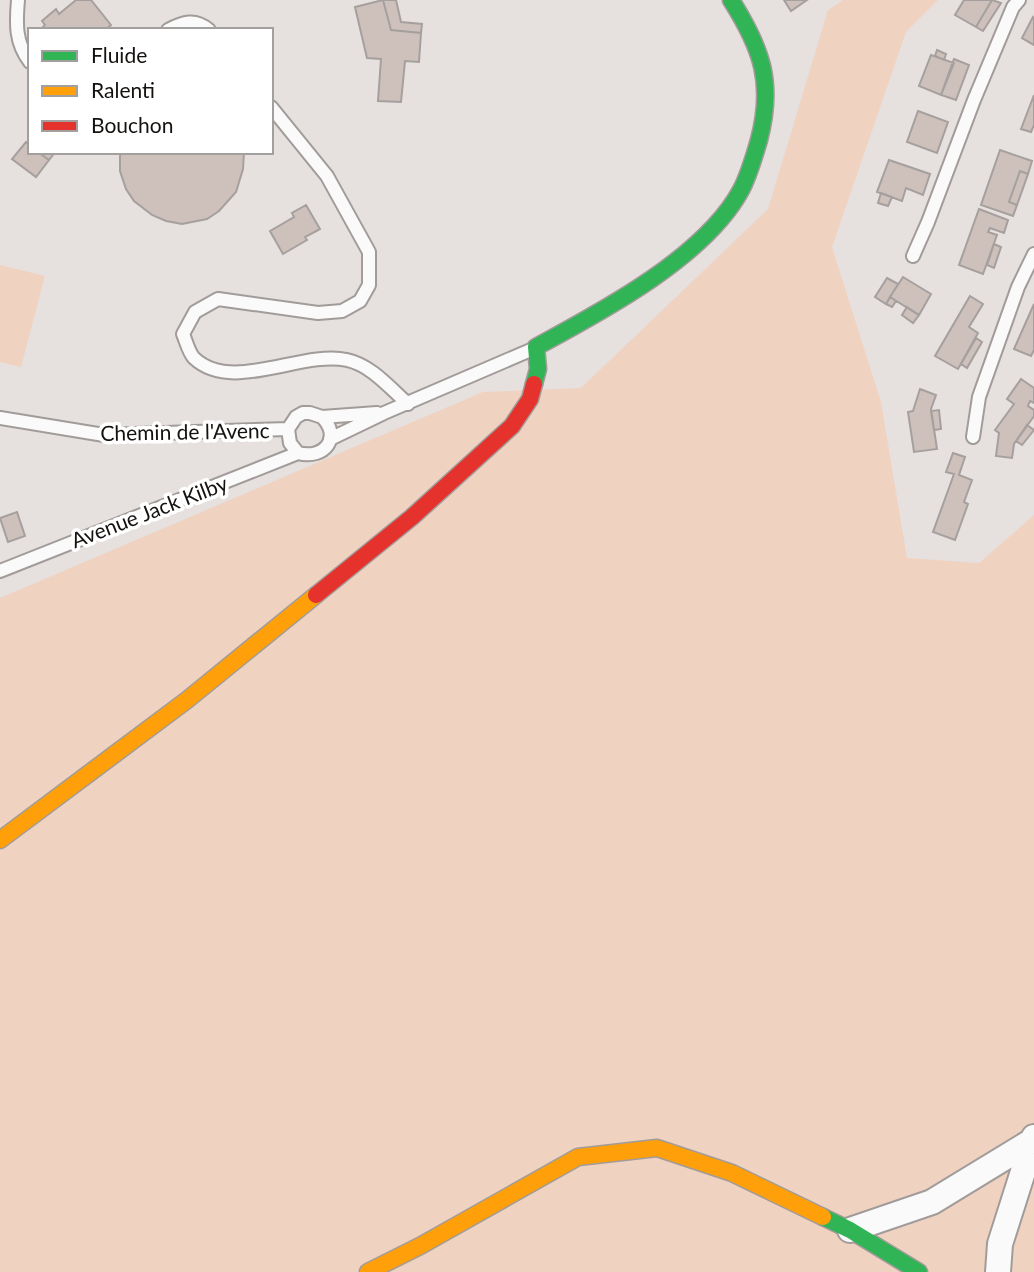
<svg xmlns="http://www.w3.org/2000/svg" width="1034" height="1272" viewBox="0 0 1034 1272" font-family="Lato,sans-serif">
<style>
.green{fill:#f0d2c1}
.building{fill:#cec1bb;stroke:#a5a09e;stroke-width:2}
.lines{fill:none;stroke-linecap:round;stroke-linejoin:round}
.lane-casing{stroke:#a19c9a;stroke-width:16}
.street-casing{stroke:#a19c9a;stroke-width:28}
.fast-casing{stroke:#a19c9a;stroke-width:19}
.slow-casing{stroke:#a19c9a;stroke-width:19}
.jam-casing{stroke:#a19c9a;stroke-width:19}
.lane{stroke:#fbfafa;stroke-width:12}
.street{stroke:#fbfafa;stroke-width:24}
.fast{stroke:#30b455;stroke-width:16}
.slow{stroke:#ff9f0a;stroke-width:16}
.jam{stroke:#e5322d;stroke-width:16}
.labels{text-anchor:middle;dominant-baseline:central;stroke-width:7;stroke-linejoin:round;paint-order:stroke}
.street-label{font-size:21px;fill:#14110f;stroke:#fff}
</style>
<rect width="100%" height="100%" fill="#e6e0de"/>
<path class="green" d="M 843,0 L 938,0 L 906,32 L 832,247 L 881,402 L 907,558 L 979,563 L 1034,515 L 1034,1272 L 0,1272 L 0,598 L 483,392 L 581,388 L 768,209 L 828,10 Z
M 0,265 L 45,276 L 21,367 L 0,362 Z"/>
<path class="building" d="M 76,0 L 91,0 L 111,25 L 105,30 L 40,30 L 45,25 L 42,21 L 56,9 L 59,14 Z
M 383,0 L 391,30 L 421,33 L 419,62 L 405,61 L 401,102 L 378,101 L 381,59 L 367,58 L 355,7 Z
M 383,0 L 396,0 L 401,22 L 422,24 L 421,33 L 391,30 Z
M 784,0 L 807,0 L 791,11 Z
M 964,0 L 992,0 L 976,27 L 955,15 Z
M 992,0 L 1001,3 L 983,31 L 976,27 Z
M 1033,17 L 1034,18 L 1034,45 L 1022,38 Z
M 937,50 L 946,54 L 944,60 L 935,56 Z
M 931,55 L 954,63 L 941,95 L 919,86 Z
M 954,59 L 969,65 L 956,100 L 941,95 Z
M 1034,95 L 1034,125 L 1031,132 L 1021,129 Z
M 918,111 L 948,122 L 937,153 L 907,142 Z
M 26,142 L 30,146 L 30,152 L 38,152 L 49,160 L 36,177 L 12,159 Z
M 1000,150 L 1032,161 L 1028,174 L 1020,171 L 1009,202 L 1017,205 L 1013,216 L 981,205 Z
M 38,152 L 55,152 L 49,160 Z
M 120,152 L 244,152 L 243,169 L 236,192 L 219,211 L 207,219 L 182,224 L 166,221 L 152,215 L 134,201 L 126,189 L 120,171 Z
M 889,160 L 930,174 L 923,195 L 906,188 L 902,201 L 877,192 Z
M 1020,171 L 1028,174 L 1017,205 L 1009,202 Z
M 881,193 L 892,197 L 888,206 L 878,203 Z
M 306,205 L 320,229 L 305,237 L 307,240 L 283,254 L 270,231 L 294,217 L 292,213 Z
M 979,209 L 1008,220 L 1004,233 L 990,228 L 988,232 L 997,235 L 983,274 L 959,265 Z
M 994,244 L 1001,247 L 994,268 L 987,265 Z
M 903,277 L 931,294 L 919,315 L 890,297 Z
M 887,278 L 898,284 L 886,304 L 875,297 Z
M 970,296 L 983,304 L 969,327 L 978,333 L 958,369 L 935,356 Z
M 890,297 L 896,301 L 892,307 L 886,304 Z
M 1034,304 L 1034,350 L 1031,356 L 1014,349 Z
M 907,307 L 919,315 L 913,323 L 902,315 Z
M 976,338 L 982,342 L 967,368 L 961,364 Z
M 1021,379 L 1034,388 L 1034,403 L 1030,401 L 1028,406 L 1034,410 L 1034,416 L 1014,444 L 1012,458 L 996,456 L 999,433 L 995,430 L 1014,404 L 1007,399 Z
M 920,389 L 936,395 L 931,409 L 937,449 L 914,452 L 908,412 L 913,411 Z
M 939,410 L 941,429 L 934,430 L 931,411 Z
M 1027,425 L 1034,430 L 1022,445 L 1016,441 Z
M 953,453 L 965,457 L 959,475 L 972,480 L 964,502 L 968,504 L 955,540 L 933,532 L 954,474 L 946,472 Z
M 17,512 L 25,536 L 8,542 L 0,518 Z"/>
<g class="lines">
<defs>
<path id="lane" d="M 18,0 C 16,23 15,43 30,62
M 168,30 C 183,22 195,18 209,30
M 271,107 L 327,176 L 369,252 L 369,285 L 360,301 L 342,311 L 318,313 L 218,299 L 195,312 L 183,334 C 186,341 189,353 194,358 C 232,394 301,350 347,360 C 371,365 390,388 408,404
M 913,256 L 928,222 L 974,100 L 1013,7 L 1019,0
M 0,418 L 104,435 L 288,429
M 973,437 L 979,397 L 1018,287 L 1034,254
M 330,439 L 384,413 L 533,349
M 298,453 L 290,443 L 288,429 L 296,417 L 303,413 L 310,413 L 322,417 L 377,413
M 0,571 L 298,453 C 325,460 342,437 322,417"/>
<path id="street" d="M 850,1230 L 932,1202 L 1032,1141
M 998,1272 L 1000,1244 L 1034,1137"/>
<path id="fast" d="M 534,384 L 538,369 L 536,347 C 601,312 705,257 741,190 C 749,175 754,157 759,140 C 774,83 762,49 731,0
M 823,1217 L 850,1230 L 919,1272"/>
<path id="slow" d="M 0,840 L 187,700 L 316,595
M 368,1272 L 420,1246 L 578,1157 L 657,1148 L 732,1173 L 823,1217"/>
<path id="jam" d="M 316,595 L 412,517 L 512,426 L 530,399 L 534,384"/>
</defs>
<use href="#lane" class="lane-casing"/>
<use href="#street" class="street-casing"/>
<use href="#fast" class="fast-casing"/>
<use href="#slow" class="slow-casing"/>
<use href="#jam" class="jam-casing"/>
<use href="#lane" class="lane"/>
<use href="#street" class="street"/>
<use href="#fast" class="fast"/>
<use href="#slow" class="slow"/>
<use href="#jam" class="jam"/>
</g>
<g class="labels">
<g class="street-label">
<text transform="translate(185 431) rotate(-1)">Chemin de l'Avenc</text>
<text transform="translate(149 511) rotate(-21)">Avenue Jack Kilby</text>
</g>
</g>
<rect x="28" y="28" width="245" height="126" fill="#ffffff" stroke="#a1a09f" stroke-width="2"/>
<rect x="42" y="51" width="35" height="10" fill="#30b455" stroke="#a1a09f" stroke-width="2"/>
<text x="91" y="63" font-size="21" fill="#14110f">Fluide</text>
<rect x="42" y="86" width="35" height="10" fill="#ff9f0a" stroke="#a1a09f" stroke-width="2"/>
<text x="91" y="98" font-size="21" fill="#14110f">Ralenti</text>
<rect x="42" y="121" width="35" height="10" fill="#e5322d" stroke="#a1a09f" stroke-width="2"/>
<text x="91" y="133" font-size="21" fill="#14110f">Bouchon</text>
</svg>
